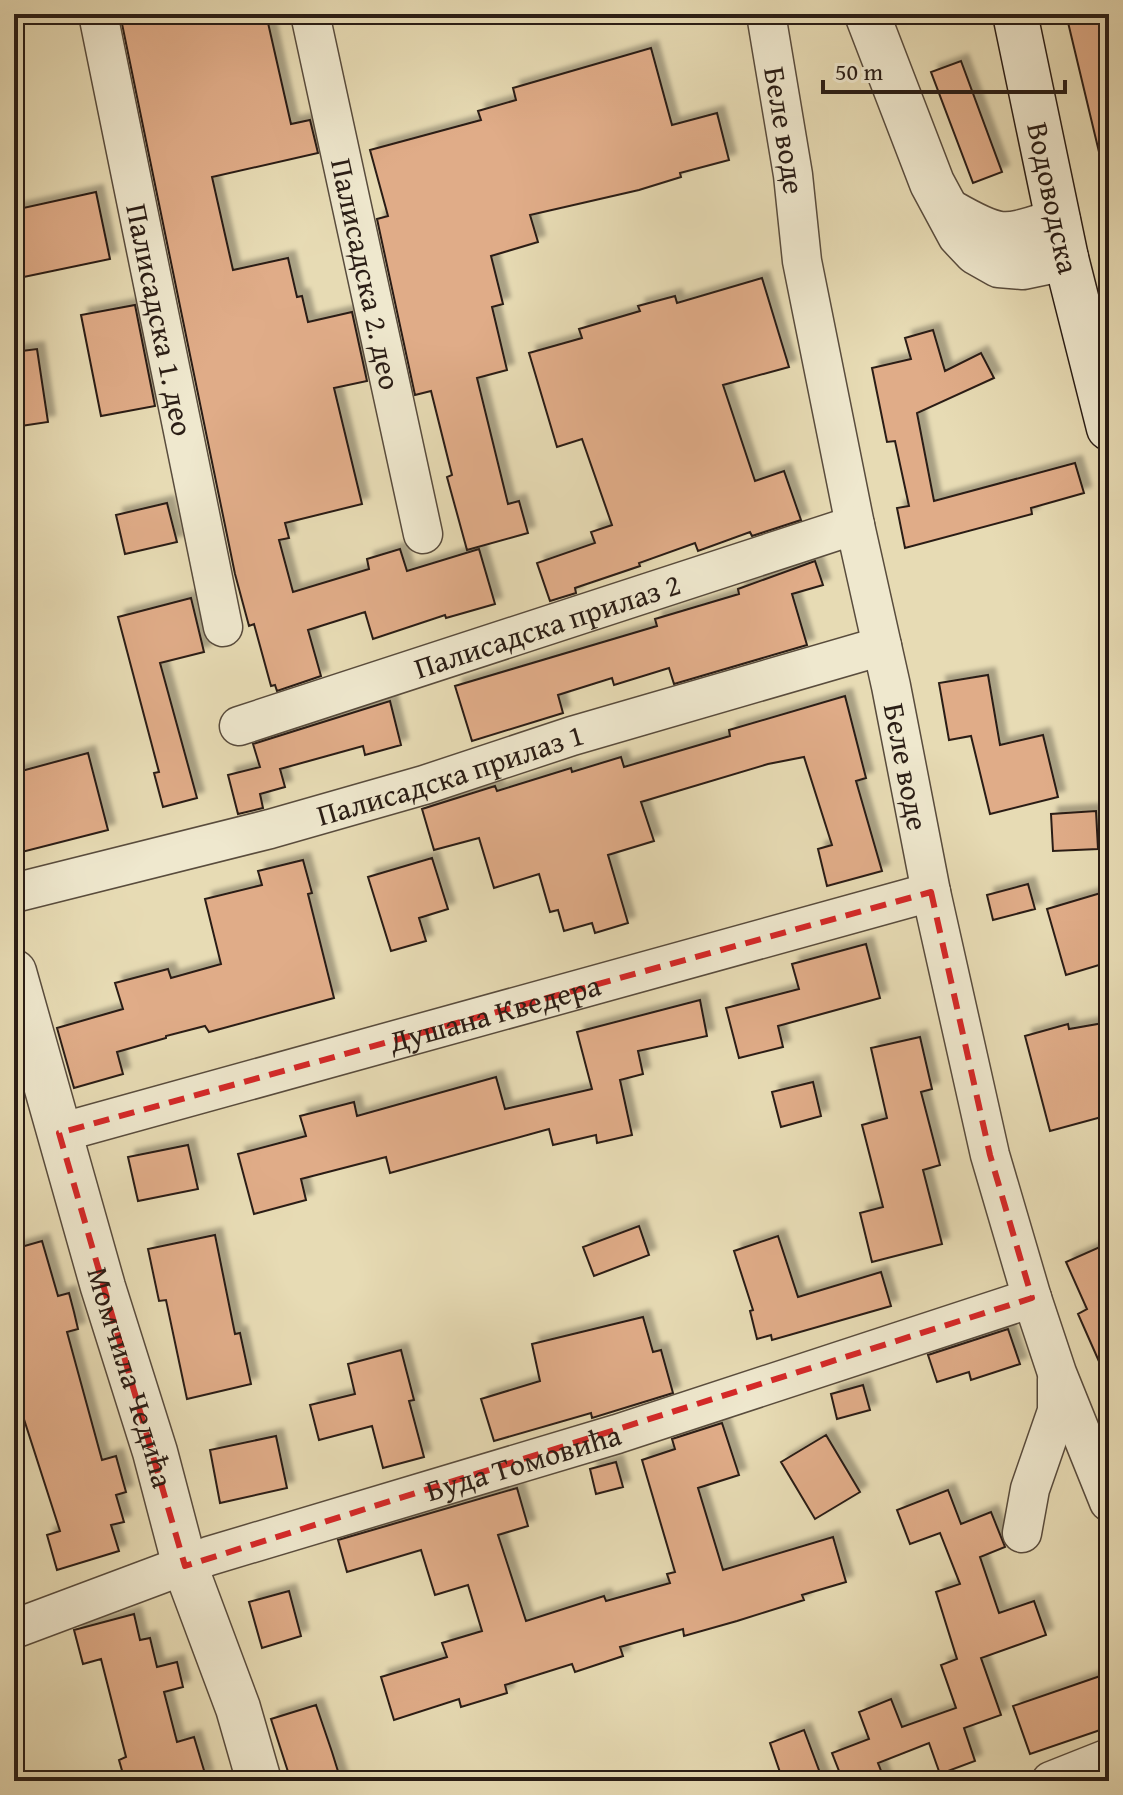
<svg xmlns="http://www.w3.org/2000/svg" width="1123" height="1795" viewBox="0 0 1123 1795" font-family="'Gentium Book Plus',serif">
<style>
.building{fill:#e0ac88;stroke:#2a1d15;stroke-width:2;filter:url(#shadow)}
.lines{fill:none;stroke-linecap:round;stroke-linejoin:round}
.minor-casing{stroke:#594c3d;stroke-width:41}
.tertiary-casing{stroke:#594c3d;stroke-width:47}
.secondary-casing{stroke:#2a1d15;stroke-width:47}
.minor{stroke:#efe8ce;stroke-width:38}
.tertiary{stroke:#efe8ce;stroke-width:44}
.secondary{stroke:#efe8ce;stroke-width:44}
.marked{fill:none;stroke:#d62828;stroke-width:6;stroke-dasharray:16 10;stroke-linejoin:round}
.labels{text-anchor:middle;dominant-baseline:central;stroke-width:6;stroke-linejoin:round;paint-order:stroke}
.street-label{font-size:30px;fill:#2a1d15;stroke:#efe8ce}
</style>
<defs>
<filter id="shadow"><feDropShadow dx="7" dy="-7" stdDeviation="2" flood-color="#0004"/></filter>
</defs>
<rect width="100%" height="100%" fill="#e7dbb4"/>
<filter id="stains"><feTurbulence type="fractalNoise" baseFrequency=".0025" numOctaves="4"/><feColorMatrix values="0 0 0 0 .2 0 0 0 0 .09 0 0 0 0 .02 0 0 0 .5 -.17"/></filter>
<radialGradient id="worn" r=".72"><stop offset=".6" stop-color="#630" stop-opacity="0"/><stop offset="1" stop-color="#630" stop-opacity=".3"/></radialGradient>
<path class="building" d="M 120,14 L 266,14 L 291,124 L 310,120 L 318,153 L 212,177 L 233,270 L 288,258 L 297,297 L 302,296 L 308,322 L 352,312 L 367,381 L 334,388 L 362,504 L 285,523 L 289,538 L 279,540 L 293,592 L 369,569 L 367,559 L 400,549 L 407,571 L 479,549 L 495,604 L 446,618 L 445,615 L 373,639 L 365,612 L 308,630 L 321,676 L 277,691 L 275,685 L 271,686 L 254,624 L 249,626 L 235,574 Z
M 1066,14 L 1109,14 L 1109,151 L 1099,152 Z
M 651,48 L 672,125 L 717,113 L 729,160 L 680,173 L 681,177 L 639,190 L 530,215 L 538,242 L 491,256 L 503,304 L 492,307 L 507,370 L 477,378 L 508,504 L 519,501 L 528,533 L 467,550 L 447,477 L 452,475 L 431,391 L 415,395 L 377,219 L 388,216 L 370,150 L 481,120 L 478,111 L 516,100 L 513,88 Z
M 961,61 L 1002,172 L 973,183 L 931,72 Z
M 96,192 L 110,259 L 14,279 L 14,210 Z
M 762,278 L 789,367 L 723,385 L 755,481 L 784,471 L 801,520 L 752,536 L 750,532 L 698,551 L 695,543 L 639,563 L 640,566 L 575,588 L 576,593 L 550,601 L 537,563 L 595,543 L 591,532 L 612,525 L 582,439 L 557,447 L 529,353 L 582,338 L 579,329 L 640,311 L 638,306 L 675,296 L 677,303 Z
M 135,305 L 155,406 L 101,416 L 81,315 Z
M 933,330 L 945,371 L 981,353 L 994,378 L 917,413 L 934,501 L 1075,463 L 1084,493 L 1031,508 L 1032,514 L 905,548 L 897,508 L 909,506 L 895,441 L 887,442 L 872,368 L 911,359 L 905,338 Z
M 37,349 L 48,422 L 14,427 L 14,352 Z
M 167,503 L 177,542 L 125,554 L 116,515 Z
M 815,561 L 823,585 L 792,594 L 807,645 L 674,684 L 669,668 L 614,685 L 612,678 L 558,695 L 563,713 L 472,741 L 455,686 L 657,626 L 655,619 L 739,594 L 738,589 Z
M 191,598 L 204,652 L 160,663 L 197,798 L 163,807 L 154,773 L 159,772 L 118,617 Z
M 988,675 L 1000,745 L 1043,735 L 1058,797 L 990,814 L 971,736 L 949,740 L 939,683 Z
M 845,696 L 866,778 L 856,781 L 882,871 L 827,886 L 818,849 L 832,845 L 804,757 L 768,764 L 641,802 L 654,841 L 608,855 L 628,923 L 595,933 L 592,923 L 564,931 L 558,910 L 550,912 L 539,874 L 494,888 L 479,838 L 434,850 L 422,809 L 495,786 L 497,791 L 571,768 L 572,772 L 621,757 L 624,767 L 730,736 L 729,730 Z
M 390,701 L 401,745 L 365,755 L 363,746 L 280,769 L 285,787 L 260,794 L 263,808 L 238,814 L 228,775 L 260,767 L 253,744 Z
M 88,753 L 108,830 L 14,854 L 14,773 Z
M 1096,811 L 1098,849 L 1053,851 L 1051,814 Z
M 432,858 L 448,909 L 419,918 L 426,941 L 391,951 L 368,877 Z
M 303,860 L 312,893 L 308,894 L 334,998 L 209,1032 L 205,1026 L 166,1036 L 166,1038 L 117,1052 L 123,1074 L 74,1088 L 57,1028 L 123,1009 L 115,983 L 168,969 L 171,978 L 221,964 L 205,899 L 262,885 L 258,871 Z
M 1028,884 L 1035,909 L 993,920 L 987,895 Z
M 1104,892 L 1109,909 L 1109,962 L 1066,975 L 1047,909 Z
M 866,944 L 880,998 L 778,1026 L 783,1047 L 739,1058 L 726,1008 L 799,989 L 792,964 Z
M 700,1000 L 707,1036 L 638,1051 L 643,1074 L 620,1080 L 632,1135 L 597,1143 L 596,1135 L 553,1145 L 549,1129 L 390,1173 L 386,1157 L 301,1179 L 306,1200 L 254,1214 L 238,1154 L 306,1136 L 300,1116 L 354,1102 L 357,1116 L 496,1077 L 505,1109 L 592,1089 L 577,1032 Z
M 1109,1022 L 1109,1115 L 1050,1131 L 1025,1036 L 1068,1024 L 1069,1029 Z
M 920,1037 L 932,1089 L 921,1092 L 940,1165 L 923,1170 L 942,1244 L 872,1262 L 860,1213 L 883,1207 L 862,1125 L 887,1118 L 871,1048 Z
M 813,1082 L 821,1116 L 781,1127 L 772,1092 Z
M 188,1145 L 198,1189 L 138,1201 L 128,1157 Z
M 639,1226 L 649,1255 L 594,1276 L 583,1247 Z
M 215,1235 L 235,1334 L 240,1333 L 251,1384 L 187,1399 L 166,1300 L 159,1301 L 148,1249 Z
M 778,1236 L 798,1297 L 881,1272 L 891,1306 L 772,1340 L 771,1335 L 757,1339 L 750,1311 L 753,1310 L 734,1251 Z
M 42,1241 L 58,1296 L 69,1293 L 74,1312 L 78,1329 L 67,1332 L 102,1460 L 116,1456 L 126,1492 L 116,1495 L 124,1522 L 111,1525 L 119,1551 L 57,1570 L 47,1535 L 60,1531 L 20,1407 L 14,1408 L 14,1249 Z
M 1102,1246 L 1109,1263 L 1109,1384 L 1078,1314 L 1087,1309 L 1066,1262 Z
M 643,1317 L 653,1352 L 661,1350 L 673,1393 L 592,1418 L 591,1413 L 494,1441 L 481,1399 L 540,1381 L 532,1344 Z
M 1008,1329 L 1020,1364 L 971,1380 L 969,1372 L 937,1382 L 928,1355 Z
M 401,1350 L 414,1400 L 409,1401 L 424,1457 L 383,1468 L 372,1426 L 319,1440 L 310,1405 L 355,1394 L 348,1364 Z
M 863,1385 L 870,1410 L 837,1419 L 831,1394 Z
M 722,1423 L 739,1475 L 698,1488 L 723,1570 L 833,1537 L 846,1582 L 802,1595 L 804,1600 L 737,1621 L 684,1636 L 683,1629 L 620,1647 L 623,1656 L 575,1672 L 572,1664 L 505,1685 L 507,1693 L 461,1707 L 459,1699 L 394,1720 L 381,1677 L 447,1657 L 442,1643 L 482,1631 L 468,1585 L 435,1595 L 421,1550 L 347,1572 L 338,1540 L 517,1488 L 528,1526 L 498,1535 L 526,1621 L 604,1596 L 606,1601 L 670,1583 L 667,1574 L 675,1572 L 642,1460 L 675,1449 L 672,1439 Z
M 826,1435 L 860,1492 L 815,1519 L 781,1462 Z
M 276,1436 L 287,1488 L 220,1503 L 210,1450 Z
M 616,1462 L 623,1487 L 596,1494 L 590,1469 Z
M 948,1490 L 961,1524 L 991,1512 L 1005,1547 L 980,1557 L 999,1613 L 1034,1601 L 1046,1635 L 981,1658 L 1001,1715 L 964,1728 L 975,1761 L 940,1774 L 929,1743 L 878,1763 L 885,1781 L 843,1781 L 832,1753 L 869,1739 L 859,1712 L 891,1699 L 902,1727 L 956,1708 L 941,1665 L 957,1659 L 936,1592 L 960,1584 L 940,1533 L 910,1544 L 897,1510 Z
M 289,1591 L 301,1636 L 262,1648 L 249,1602 Z
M 134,1614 L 140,1640 L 150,1638 L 157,1667 L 177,1662 L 183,1687 L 164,1692 L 177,1742 L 194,1737 L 206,1777 L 193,1781 L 125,1781 L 119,1760 L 126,1757 L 101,1659 L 83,1664 L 74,1630 Z
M 1109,1673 L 1109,1727 L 1030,1754 L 1013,1706 Z
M 316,1705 L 332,1752 L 341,1781 L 291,1781 L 271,1719 Z
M 804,1730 L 823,1781 L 783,1781 L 770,1743 Z"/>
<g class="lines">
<defs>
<g id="minor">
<path id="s1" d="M 98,14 L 223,627"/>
<path id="s2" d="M 310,14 L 423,534"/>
<path id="s3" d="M 766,14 L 793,175 L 802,261 L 855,525 L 891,686 L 931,892 L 990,1155 L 1032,1298 L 1057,1373 L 1109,1502"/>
<path id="s4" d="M 239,726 L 855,525"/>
<path id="s5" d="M 14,893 L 270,829 L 424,785 L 572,736 L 882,646"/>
<path id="s6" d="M 59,1133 L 931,892"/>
<path d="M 1022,1533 L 1030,1489 L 1057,1411 L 1057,1379"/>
<path id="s7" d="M 14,1629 L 209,1556 L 617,1434 L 1032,1298"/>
<path d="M 1051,1781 L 1109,1758"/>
</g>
<g id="tertiary">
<path d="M 867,14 L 932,183 L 960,235 L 976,252 L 999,265 L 1023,267 L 1066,258"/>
<path d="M 952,213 C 1003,242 1004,238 1058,221"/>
<path id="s8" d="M 14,972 L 103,1287 L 155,1452 L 185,1566 L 238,1708 L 259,1781"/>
</g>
<g id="secondary">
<path id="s9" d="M 1015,14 L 1066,258 L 1109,428"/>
</g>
</defs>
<use href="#minor" class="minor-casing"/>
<use href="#tertiary" class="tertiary-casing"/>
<use href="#secondary" class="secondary-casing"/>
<use href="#minor" class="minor"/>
<use href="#tertiary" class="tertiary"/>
<use href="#secondary" class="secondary"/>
</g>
<path class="marked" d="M 931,892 L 990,1155 L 1032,1298 L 185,1566 L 59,1133 Z"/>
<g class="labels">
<g class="street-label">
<text stroke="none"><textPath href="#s3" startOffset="118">Беле воде</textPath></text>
<text stroke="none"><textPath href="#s9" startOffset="188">Водоводска</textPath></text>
<text stroke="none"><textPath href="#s2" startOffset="266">Палисадска 2. део</textPath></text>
<text stroke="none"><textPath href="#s1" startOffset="312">Палисадска 1. део</textPath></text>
<text stroke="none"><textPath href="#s4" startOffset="324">Палисадска прилаз 2</textPath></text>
<text stroke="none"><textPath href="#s3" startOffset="766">Беле воде</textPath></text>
<text stroke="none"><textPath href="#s5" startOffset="452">Палисадска прилаз 1</textPath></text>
<text stroke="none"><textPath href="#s6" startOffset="452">Душана Кведера</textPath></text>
<text stroke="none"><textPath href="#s8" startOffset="422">Момчила Чедића</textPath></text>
<text stroke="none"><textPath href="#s7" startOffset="536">Буда Томовића</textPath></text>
</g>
</g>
<rect width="1123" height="1795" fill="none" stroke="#e7dbb4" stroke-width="48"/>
<rect x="16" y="16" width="1091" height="1763" fill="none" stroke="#2a1d15" stroke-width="4"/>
<rect x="24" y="24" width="1075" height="1747" fill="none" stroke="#2a1d15" stroke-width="2"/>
<path d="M823 80v12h242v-12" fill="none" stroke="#2a1d15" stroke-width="4"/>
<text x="835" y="80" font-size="24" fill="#2a1d15" stroke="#efe8ce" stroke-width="6" paint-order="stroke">50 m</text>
<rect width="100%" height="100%" filter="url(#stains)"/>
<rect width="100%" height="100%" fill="url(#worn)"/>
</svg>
